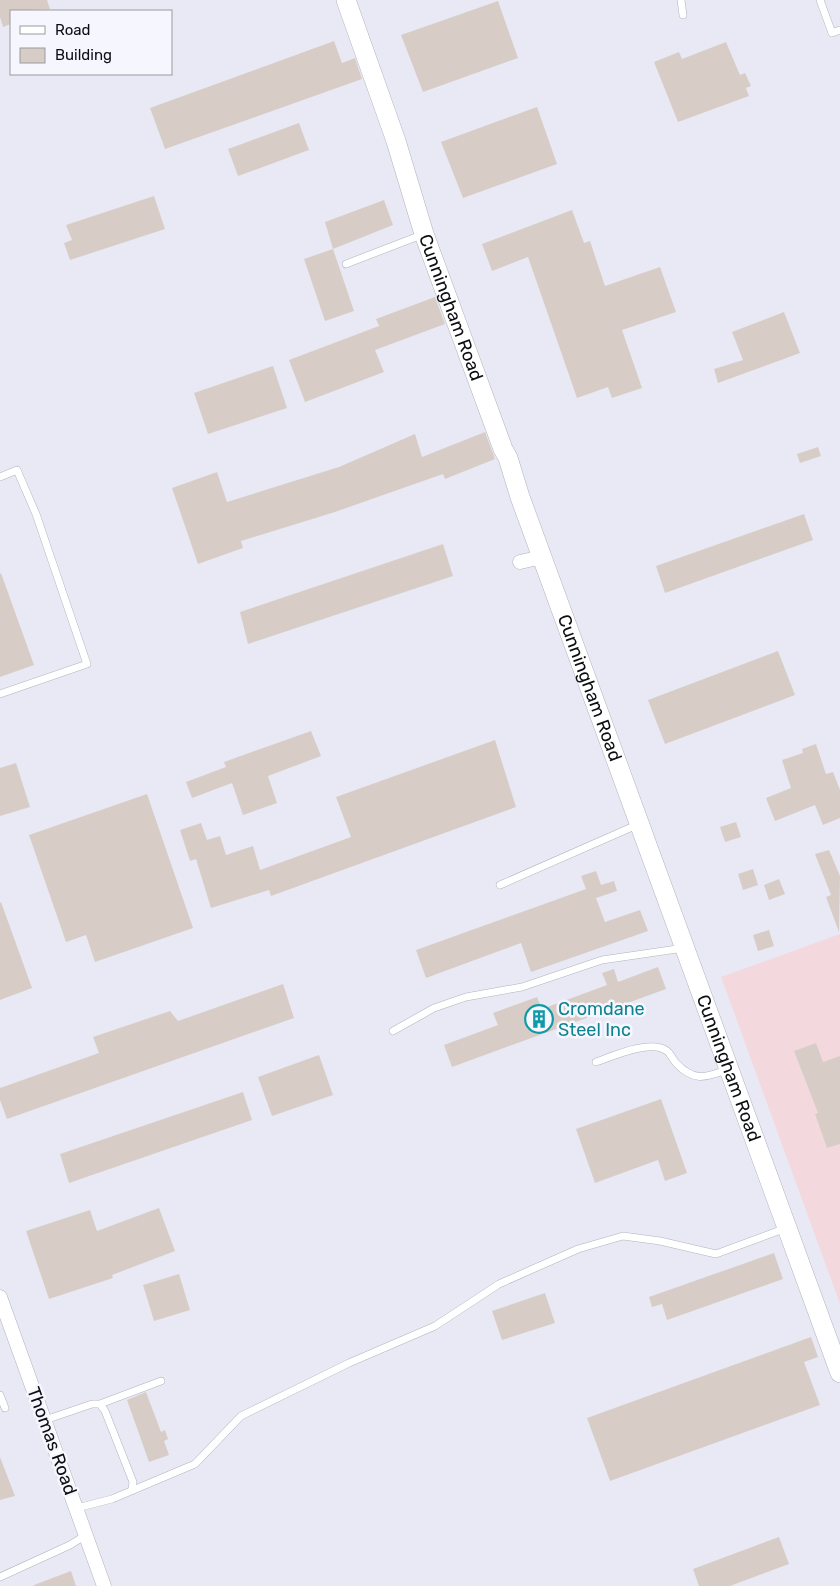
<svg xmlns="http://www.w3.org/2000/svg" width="840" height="1586" viewBox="0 0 840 1586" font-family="Rubik,sans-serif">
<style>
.industrial{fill:#f3d9de}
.building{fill:#d8cdc6}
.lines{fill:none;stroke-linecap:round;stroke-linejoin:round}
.lane-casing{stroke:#b1b3be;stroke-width:8}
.street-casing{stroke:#b1b3be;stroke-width:15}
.secondary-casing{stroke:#b1b3be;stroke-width:20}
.lane{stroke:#fff;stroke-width:7}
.street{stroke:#fff;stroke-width:14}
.secondary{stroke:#fff;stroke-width:19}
.labels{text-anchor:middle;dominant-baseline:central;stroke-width:5;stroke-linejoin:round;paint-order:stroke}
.street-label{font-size:18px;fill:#0d0e12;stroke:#f6f7fe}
.culture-label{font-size:18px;fill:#0d838f;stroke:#f6f7fe;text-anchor:start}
</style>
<rect width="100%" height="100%" fill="#e8e9f5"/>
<path class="industrial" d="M 840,934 L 840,1304 L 721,977 Z"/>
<path class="building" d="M 0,0 L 47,0 L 50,9 L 11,11 L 11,24 L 3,27 L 0,17 Z
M 498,1 L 518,58 L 423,92 L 401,35 Z
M 334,41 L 342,63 L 355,58 L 362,79 L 165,149 L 150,108 Z
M 726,42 L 740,75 L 745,73 L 751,86 L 746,88 L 749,96 L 678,122 L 654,62 L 679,52 L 682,59 Z
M 537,107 L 557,164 L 463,198 L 441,142 Z
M 299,123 L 309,150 L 238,176 L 228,149 Z
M 154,196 L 165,229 L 70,260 L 64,243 L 72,240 L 66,225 Z
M 384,200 L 393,225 L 333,249 L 325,222 Z
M 572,210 L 584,243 L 590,241 L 605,286 L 660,267 L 676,312 L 622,330 L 642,388 L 612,398 L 608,387 L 577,398 L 528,257 L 492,271 L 482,244 Z
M 333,249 L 354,311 L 325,321 L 304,259 Z
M 435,297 L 445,324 L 375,350 L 384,372 L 305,402 L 289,360 L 379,326 L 376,319 Z
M 784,312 L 800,353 L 718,383 L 714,369 L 743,360 L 732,332 Z
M 273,366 L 287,408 L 208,434 L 194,393 Z
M 485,432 L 495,459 L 445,479 L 443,474 L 335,512 L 241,541 L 243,548 L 198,564 L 172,488 L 217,472 L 227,502 L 339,467 L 415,434 L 422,457 Z
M 818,447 L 821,456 L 800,463 L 797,454 Z
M 804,514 L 813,540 L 665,593 L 656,566 Z
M 443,544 L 453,576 L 248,644 L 240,612 Z
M 1,573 L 34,665 L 0,677 L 0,574 Z
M 778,651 L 795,695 L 665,744 L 648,700 Z
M 311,731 L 321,756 L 268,776 L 277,803 L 243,815 L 232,783 L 192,798 L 186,782 L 226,767 L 224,762 Z
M 495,740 L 516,807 L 271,896 L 269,890 L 211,908 L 196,859 L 190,861 L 180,830 L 201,823 L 207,840 L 220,836 L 226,855 L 253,846 L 260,870 L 351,837 L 336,797 Z
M 816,744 L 826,774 L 833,772 L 840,790 L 840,818 L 823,825 L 815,805 L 775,821 L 766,798 L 791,788 L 782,760 L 803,753 L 802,749 Z
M 16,763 L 30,807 L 0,816 L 0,768 Z
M 147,794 L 193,928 L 95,962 L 86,935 L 66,942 L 29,835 Z
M 736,822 L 741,837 L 725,842 L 720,827 Z
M 829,850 L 840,876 L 839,932 L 826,897 L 831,895 L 815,854 Z
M 753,869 L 758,885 L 743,890 L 738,874 Z
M 596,871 L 601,885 L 614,881 L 617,891 L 596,898 L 605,922 L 640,910 L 648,931 L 531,972 L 521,943 L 426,978 L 416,950 L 586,889 L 581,876 Z
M 779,879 L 785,894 L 769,900 L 764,885 Z
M 1,902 L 32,988 L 0,1000 L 0,903 Z
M 769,930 L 774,946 L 758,951 L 753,935 Z
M 658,967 L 666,989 L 452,1067 L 444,1045 L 498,1025 L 493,1013 L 537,997 L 542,1009 L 607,985 L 602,973 L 614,969 L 618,982 Z
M 283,984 L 294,1018 L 7,1119 L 0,1100 L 0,1088 L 99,1053 L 93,1037 L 170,1011 L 178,1021 Z
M 816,1043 L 823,1062 L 840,1056 L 840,1144 L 827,1148 L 815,1114 L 818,1113 L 794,1051 Z
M 319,1055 L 333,1095 L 272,1116 L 258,1077 Z
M 243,1092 L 252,1120 L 69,1183 L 60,1154 Z
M 661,1099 L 687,1173 L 665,1181 L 658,1160 L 595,1183 L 576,1129 Z
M 159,1208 L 175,1251 L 112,1275 L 113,1278 L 49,1299 L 26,1231 L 90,1210 L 97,1231 Z
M 774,1253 L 783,1279 L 667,1320 L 662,1304 L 652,1307 L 649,1297 Z
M 179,1274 L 190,1310 L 154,1321 L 143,1285 Z
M 545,1293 L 555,1323 L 502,1340 L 492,1311 Z
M 811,1337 L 818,1357 L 804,1362 L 820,1405 L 610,1481 L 587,1418 Z
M 146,1392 L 161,1432 L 165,1430 L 168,1439 L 164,1441 L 169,1455 L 149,1462 L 127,1400 Z
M 0,1457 L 15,1496 L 0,1500 Z
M 779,1537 L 789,1564 L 730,1586 L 699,1586 L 693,1569 Z
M 71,1571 L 76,1586 L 34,1586 L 34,1585 Z"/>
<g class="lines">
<defs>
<path id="lane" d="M 681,0 L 683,15
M 820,0 L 832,33 L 840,30
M 346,264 L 424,234
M 0,477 L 17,470 L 36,514 L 87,664 L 0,694
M 500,885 L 639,824
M 393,1031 L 434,1008 L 466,997 L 522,987 L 602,960 L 684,948
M 596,1062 C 613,1056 651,1039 667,1051 C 671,1054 673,1060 676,1063 C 695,1083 706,1077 729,1069
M 0,1395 L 5,1408
M 100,1404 L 105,1411 L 133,1482 L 132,1489
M 45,1420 L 92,1404 L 100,1404 L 161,1381
M 77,1508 L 112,1499 L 195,1464 L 241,1416 L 349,1363 L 435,1326 L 499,1284 L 578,1249 L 623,1236 L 660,1241 L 716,1254 L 786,1228
M 0,1577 L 70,1545 L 86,1535"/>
<path id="street" d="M 520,562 L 542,557
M 0,1297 L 104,1586"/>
<g id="secondary">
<path id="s1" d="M 346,0 L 396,141 L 424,234 L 503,449 L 508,458 L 520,497 L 840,1373"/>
</g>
</defs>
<use href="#lane" class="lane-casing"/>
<use href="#street" class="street-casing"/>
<use href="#secondary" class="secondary-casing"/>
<use href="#lane" class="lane"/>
<use href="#street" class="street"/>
<use href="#secondary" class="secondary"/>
</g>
<defs>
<symbol id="building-ring" viewBox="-11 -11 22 22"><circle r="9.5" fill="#f6f7fe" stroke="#0f9aa8" stroke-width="1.5"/><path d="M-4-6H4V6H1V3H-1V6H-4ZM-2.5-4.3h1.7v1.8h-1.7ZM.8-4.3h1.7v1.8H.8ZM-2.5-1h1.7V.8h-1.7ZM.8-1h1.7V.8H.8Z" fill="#0f9aa8"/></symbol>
</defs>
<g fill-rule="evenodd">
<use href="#building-ring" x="523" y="1003" width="32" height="32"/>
</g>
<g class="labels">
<g class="street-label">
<text stroke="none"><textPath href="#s1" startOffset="325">Cunningham Road</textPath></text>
<text stroke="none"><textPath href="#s1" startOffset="730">Cunningham Road</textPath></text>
<text stroke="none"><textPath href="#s1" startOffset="1135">Cunningham Road</textPath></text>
<text transform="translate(52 1441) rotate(70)">Thomas Road</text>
</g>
<g class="culture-label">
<text x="558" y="1009">Cromdane<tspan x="558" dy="21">Steel Inc</tspan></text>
</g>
</g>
<rect x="10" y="10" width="162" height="65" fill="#f6f7fe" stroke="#999aa0"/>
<rect x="20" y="26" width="25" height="8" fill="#ffffff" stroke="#999aa0"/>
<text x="55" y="35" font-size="15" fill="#0d0e12">Road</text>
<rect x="20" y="48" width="25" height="15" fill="#d8cdc6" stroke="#999aa0"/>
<text x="55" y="60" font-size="15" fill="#0d0e12">Building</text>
</svg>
